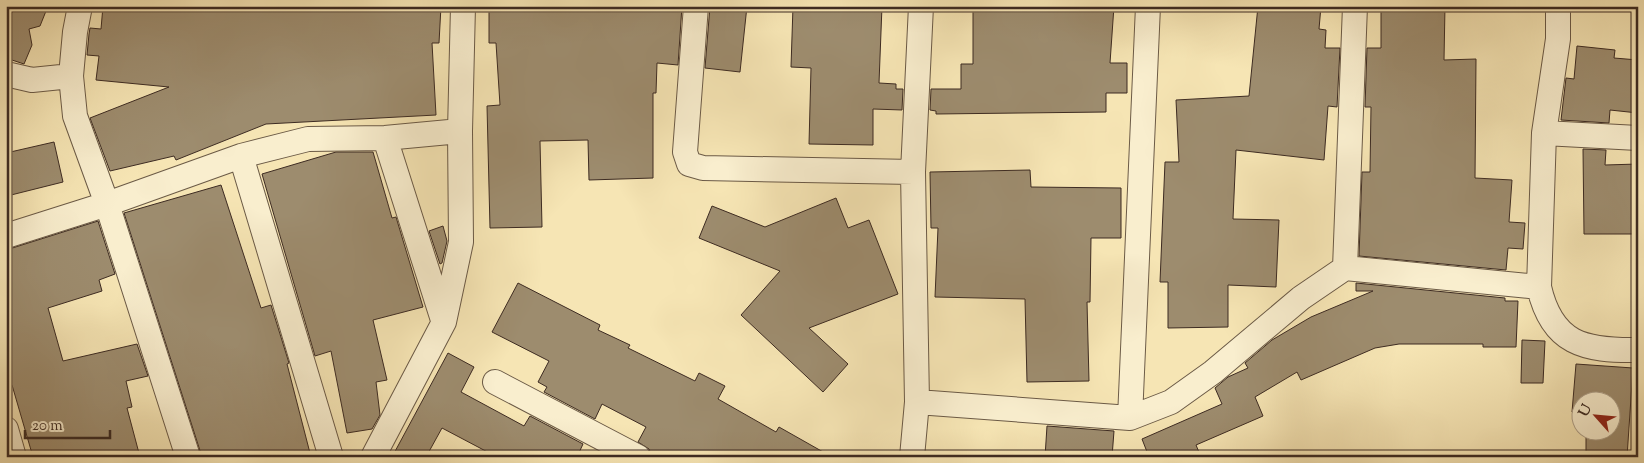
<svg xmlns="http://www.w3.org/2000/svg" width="1644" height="463" viewBox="0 0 1644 463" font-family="'Sorts Mill Goudy',serif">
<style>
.building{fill:#9d8c6e;stroke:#3d2b22}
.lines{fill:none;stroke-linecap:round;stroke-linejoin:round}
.minor-casing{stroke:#6b5a46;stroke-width:26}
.minor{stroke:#f9eece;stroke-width:24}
</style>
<rect width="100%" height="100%" fill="#f6e5b4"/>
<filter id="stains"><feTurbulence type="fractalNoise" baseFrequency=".004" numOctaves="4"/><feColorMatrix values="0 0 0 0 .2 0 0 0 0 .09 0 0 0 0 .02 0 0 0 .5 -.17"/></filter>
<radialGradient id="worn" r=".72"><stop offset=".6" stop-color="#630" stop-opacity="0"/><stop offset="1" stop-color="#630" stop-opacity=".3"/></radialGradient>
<path class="building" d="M 6,6 L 48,6 L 40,26 L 29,29 L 32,45 L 24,64 L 6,58 Z
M 103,6 L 441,6 L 439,43 L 432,43 L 436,115 L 266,124 L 176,160 L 174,156 L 110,171 L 90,118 L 169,87 L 96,80 L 99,56 L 87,55 L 89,34 L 90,28 L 101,29 Z
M 489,6 L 682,6 L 678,65 L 657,63 L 656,93 L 653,93 L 653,178 L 589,180 L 588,140 L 540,141 L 542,227 L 490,228 L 487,106 L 500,105 L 496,43 L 489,43 Z
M 710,6 L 747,6 L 740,72 L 705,68 Z
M 793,6 L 882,6 L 879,83 L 896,84 L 896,89 L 903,89 L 902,110 L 873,109 L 873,145 L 809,144 L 811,68 L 791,67 Z
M 973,6 L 1114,6 L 1110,63 L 1127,63 L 1127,93 L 1106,93 L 1106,112 L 936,114 L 936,111 L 930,110 L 931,89 L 961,89 L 961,64 L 973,64 Z
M 1258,6 L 1321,6 L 1319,29 L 1326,30 L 1325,48 L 1340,48 L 1337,107 L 1328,106 L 1324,160 L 1236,150 L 1233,219 L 1279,220 L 1276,287 L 1228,285 L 1228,327 L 1168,328 L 1168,282 L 1160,282 L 1165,162 L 1179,162 L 1176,100 L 1249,96 Z
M 1381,6 L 1445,6 L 1444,60 L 1476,59 L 1475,178 L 1512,180 L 1509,222 L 1525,223 L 1523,249 L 1508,248 L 1506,270 L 1359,256 L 1362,172 L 1370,172 L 1371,107 L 1365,107 L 1367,48 L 1381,48 Z
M 1577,46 L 1615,50 L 1614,58 L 1638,60 L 1638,113 L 1610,110 L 1609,123 L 1561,120 L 1566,78 L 1574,79 Z
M 54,142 L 63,182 L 11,195 L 6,173 L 6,153 Z
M 1583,149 L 1606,150 L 1605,165 L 1638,164 L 1638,234 L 1584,234 Z
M 336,152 L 373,152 L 392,218 L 396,217 L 423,307 L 373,320 L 387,380 L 376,382 L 380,415 L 372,429 L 347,433 L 331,351 L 315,356 L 262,174 Z
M 1030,170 L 1031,187 L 1121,188 L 1121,238 L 1091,238 L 1090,302 L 1087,302 L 1089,381 L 1027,382 L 1025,299 L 935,297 L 938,228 L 931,228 L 930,172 Z
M 221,185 L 261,308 L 271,305 L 289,363 L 287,364 L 311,457 L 202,457 L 124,213 Z
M 836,198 L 848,228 L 869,220 L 898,294 L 809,328 L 848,364 L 823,392 L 741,315 L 780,271 L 699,238 L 712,206 L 765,227 Z
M 98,221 L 115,274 L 99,280 L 102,291 L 48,308 L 63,361 L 137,344 L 148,376 L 126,381 L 132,407 L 127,408 L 140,457 L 33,457 L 12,385 L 6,387 L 6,250 Z
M 443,226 L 447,241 L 442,263 L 440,264 L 429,231 Z
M 518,283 L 600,325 L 598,330 L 630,345 L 628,348 L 695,381 L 699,373 L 725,386 L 718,399 L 776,432 L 779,427 L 832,457 L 652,457 L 649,449 L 638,442 L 646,427 L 602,404 L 595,419 L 544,392 L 547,387 L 538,382 L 549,361 L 492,332 Z
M 1356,283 L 1505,298 L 1505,301 L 1518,301 L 1516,347 L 1483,347 L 1483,344 L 1399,344 L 1375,348 L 1301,380 L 1297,372 L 1255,397 L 1263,416 L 1196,445 L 1201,457 L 1149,457 L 1142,439 L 1222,404 L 1215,388 L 1228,377 L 1248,368 L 1245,363 L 1272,340 L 1311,317 L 1373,291 L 1356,291 Z
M 1522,340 L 1545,341 L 1543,383 L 1521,383 Z
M 448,353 L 474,367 L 461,392 L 524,426 L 530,416 L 583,444 L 577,457 L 497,457 L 442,428 L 426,457 L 392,457 Z
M 1576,364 L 1633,368 L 1627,457 L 1586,457 L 1586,430 L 1612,430 L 1612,400 L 1582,400 L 1582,425 L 1576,425 L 1577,412 L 1572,412 Z
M 1047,426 L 1114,431 L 1112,457 L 1045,457 Z"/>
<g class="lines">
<defs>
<path id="minor" d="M 80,6 L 75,32 L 71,76 L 75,116 L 107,204 L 188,457
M 696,6 L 685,152 L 689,164 L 703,168 L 913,172
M 1558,6 L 1558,39 L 1544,133 L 1539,287 C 1552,344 1584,351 1638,350
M 6,74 L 32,80 L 71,76
M 1544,133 L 1638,138
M 385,138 L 443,320
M 241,156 L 331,457
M 6,236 L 107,204 L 241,156 L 308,139 L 385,138 L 460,131
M 1345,268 L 1355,6
M 495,382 L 638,457
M 917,402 L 1130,418 L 1171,402 L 1213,372 L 1301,298 L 1345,268 L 1539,287
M 1130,418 L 1148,6
M 6,429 L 14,457
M 373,457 L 444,322 L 461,242 L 460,131 L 463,6
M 912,457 L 917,402 L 913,172 L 921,6"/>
</defs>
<use href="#minor" class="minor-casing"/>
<use href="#minor" class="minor"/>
</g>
<rect width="1644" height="463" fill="none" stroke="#f6e5b4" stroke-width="25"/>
<rect x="8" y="8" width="1629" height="448" fill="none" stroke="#3d2b22" stroke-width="2.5"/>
<rect x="12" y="12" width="1619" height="438" fill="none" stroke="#3d2b22"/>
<g transform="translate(1596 416) rotate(297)"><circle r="24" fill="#f9eece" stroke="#aea089"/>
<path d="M0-4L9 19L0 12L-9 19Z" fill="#8f2418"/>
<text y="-8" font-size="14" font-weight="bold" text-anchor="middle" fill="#3d2b22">U</text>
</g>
<path d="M25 430v8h85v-8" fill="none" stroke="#3d2b22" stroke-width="2.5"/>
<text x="32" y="430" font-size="15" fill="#3d2b22" stroke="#f9eece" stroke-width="4" paint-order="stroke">20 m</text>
<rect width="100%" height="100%" filter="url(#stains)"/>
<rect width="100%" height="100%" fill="url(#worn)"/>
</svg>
